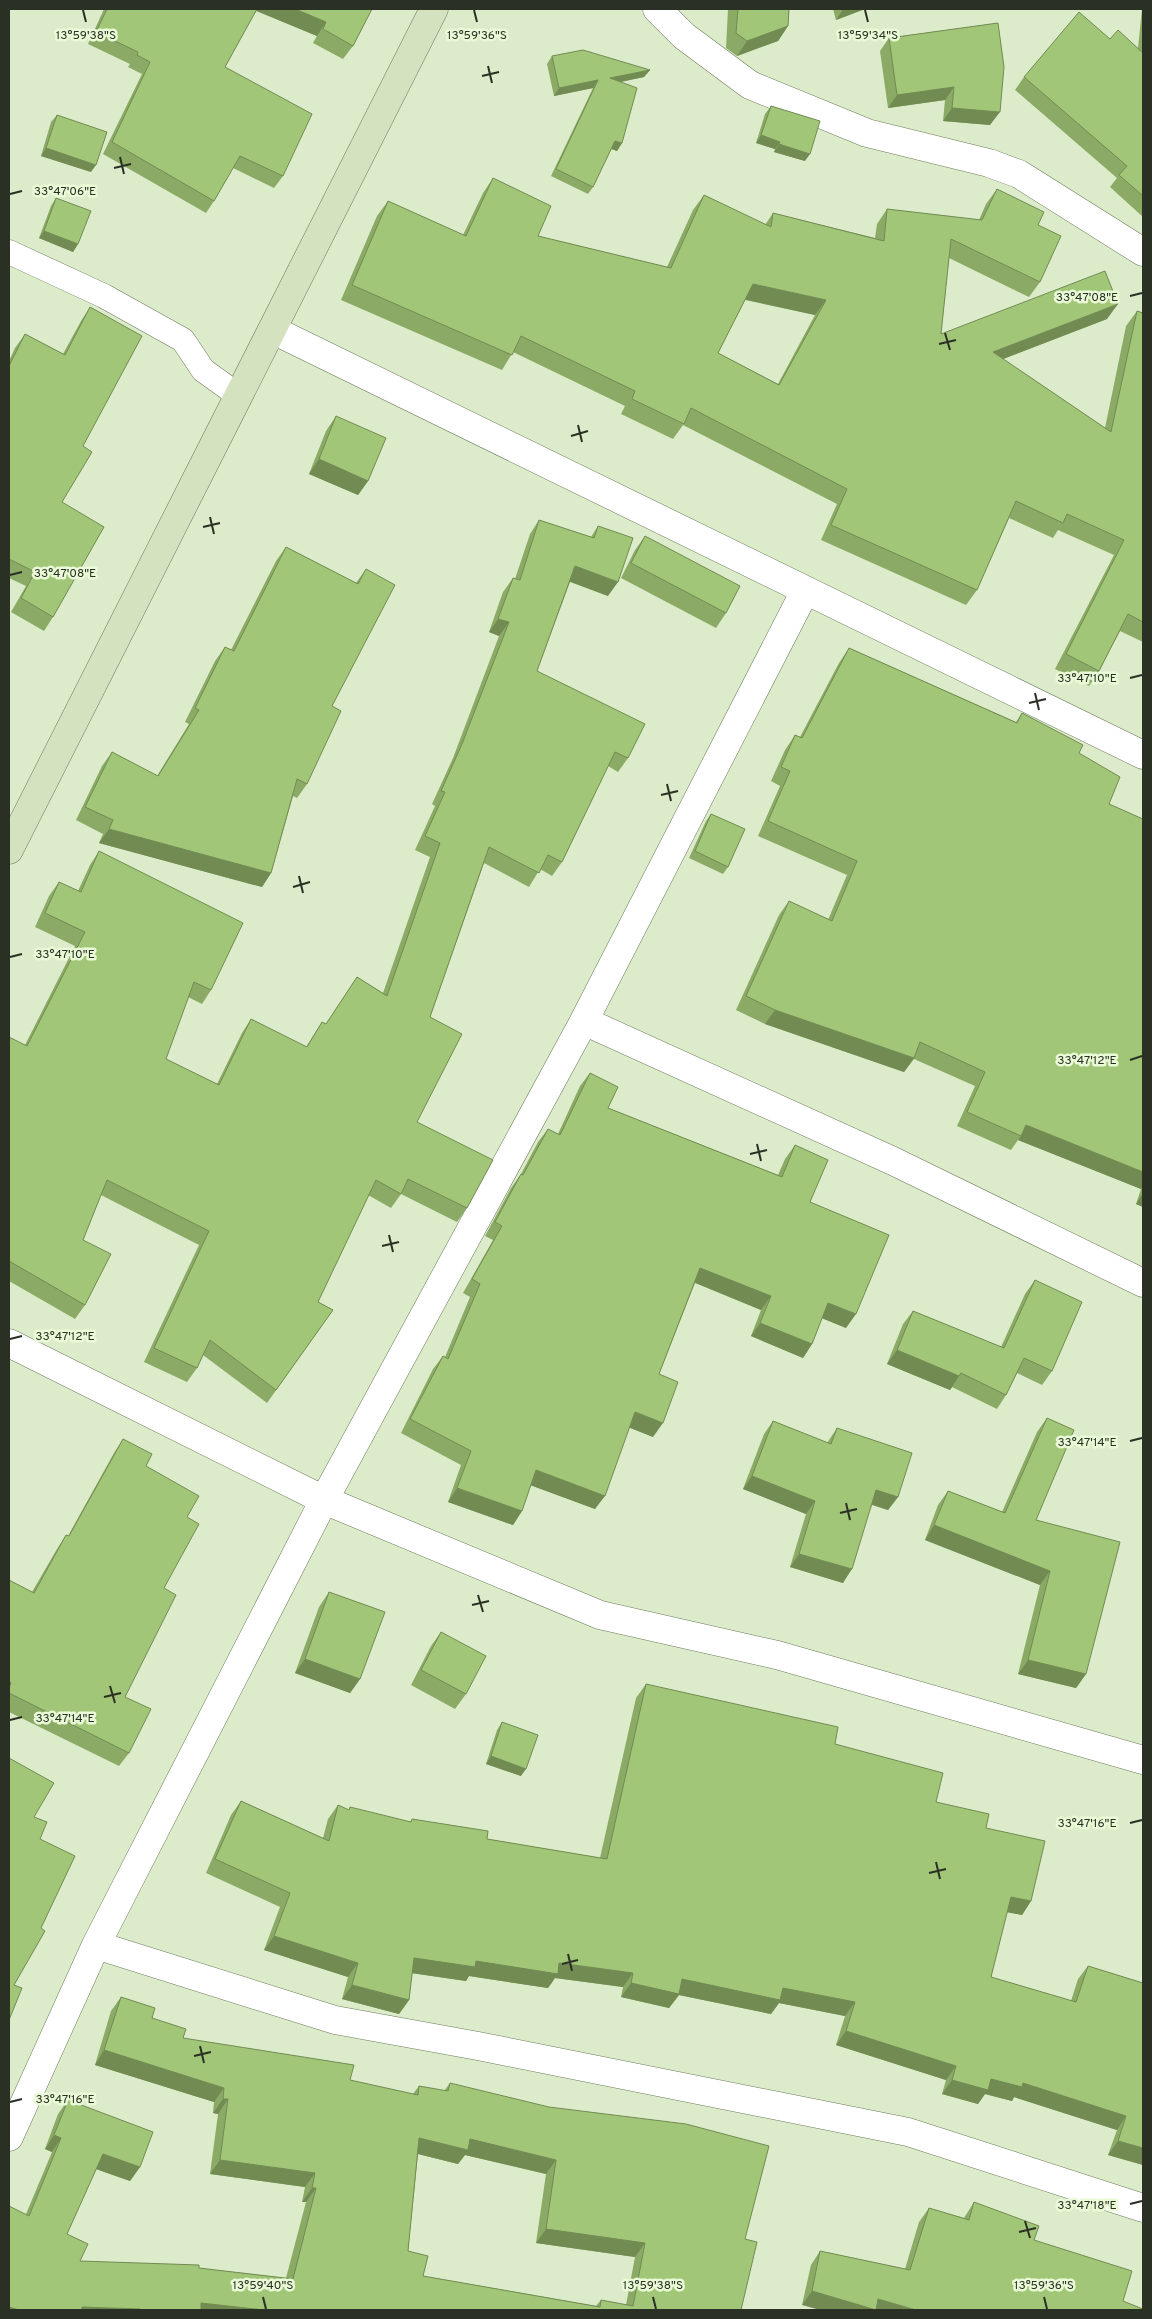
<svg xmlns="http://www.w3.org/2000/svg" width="1152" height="2319" viewBox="0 0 1152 2319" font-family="Overpass,sans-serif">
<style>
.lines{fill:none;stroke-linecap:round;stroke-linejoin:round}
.lane-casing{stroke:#6d7b5c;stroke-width:25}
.street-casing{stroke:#6d7b5c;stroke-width:29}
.secondary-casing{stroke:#6d7b5c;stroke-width:29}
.lane{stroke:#fff;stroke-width:24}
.street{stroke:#fff;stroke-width:28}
.secondary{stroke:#d4e2c0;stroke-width:28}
.wall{fill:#8baa66;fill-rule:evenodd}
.shaded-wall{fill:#718b53}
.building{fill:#a2c677;stroke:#718b53;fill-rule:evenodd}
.ticks{fill:none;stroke:#2a3023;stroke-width:2}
.ticks-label{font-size:12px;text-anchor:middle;fill:#2a3023;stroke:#e9fad7;stroke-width:5;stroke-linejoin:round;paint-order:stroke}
</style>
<rect width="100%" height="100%" fill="#dcecca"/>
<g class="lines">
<defs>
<path id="lane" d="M 9,252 L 104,296 L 183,340 L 203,370 L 239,396"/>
<path id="street" d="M 657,9 L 684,36 L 750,85 L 867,133 L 989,163 L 1019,174 L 1143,252
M 273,330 L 1143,755
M 584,1021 L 893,1161 L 1143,1283
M 9,1343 L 324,1500 L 600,1615 L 777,1655 L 1143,1760
M 96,1945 L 335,2020 L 478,2046 L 908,2132 L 1143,2208
M 9,2137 L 96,1945 L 324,1500 L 584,1021 L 805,591"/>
<path id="secondary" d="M 9,850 L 434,9"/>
</defs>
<use href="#lane" class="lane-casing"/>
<use href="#street" class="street-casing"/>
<use href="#secondary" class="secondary-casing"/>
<use href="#lane" class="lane"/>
<use href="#street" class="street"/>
<use href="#secondary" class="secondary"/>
</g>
<path class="wall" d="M 104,9 L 372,9 L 353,46 L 343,59 L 313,43 L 317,36 L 256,11 L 225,67 L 283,176 L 274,188 L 233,168 L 214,201 L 206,213 L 103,154 L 142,74 L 128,67 L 130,64 L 88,44 Z
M 728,9 L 789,9 L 788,26 L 778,41 L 737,56 L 726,48 Z
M 833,9 L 865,9 L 836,20 Z
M 1142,9 L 1143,9 L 1143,217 L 1110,187 L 1117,178 L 1015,90 L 1024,77 L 1110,39 L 1138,48 Z
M 998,23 L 990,125 L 943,121 L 945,100 L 888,108 L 880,51 L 889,38 Z
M 552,56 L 650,70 L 644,77 L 621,82 L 622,143 L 617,151 L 611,149 L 593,187 L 588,194 L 551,176 L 593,88 L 554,96 L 547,64 Z
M 771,106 L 805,161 L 774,152 L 775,149 L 756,143 L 765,114 Z
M 57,115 L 91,172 L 41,156 L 51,122 Z
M 493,178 L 538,236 L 667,267 L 693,210 L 704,195 L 765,225 L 773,213 L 875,238 L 877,224 L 887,209 L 979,220 L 986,204 L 997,189 L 1038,225 L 1040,282 L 1029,297 L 949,258 L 941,334 L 1107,319 L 1003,359 L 1105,428 L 1126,326 L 1137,311 L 1143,313 L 1143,642 L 1120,631 L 1099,671 L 1089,686 L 1055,669 L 1114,555 L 1058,530 L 1053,538 L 1009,518 L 977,590 L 966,605 L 821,540 L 837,504 L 683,425 L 673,439 L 621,414 L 625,406 L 513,352 L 502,370 L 341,300 L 377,216 L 388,201 L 463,235 L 483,193 ZM 745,300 L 815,315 L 778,384 L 718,353 Z
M 56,198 L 78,244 L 73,252 L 39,238 L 51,206 Z
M 90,307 L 83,446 L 62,502 L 53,617 L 44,631 L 11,612 L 26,586 L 9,578 L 9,361 L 15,348 L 25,334 L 63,354 L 81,321 Z
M 336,416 L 368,481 L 358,495 L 309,474 L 326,431 Z
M 539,520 L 591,537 L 598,526 L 608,596 L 570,582 L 537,671 L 628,758 L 618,772 L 608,766 L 562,862 L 552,876 L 540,869 L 529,887 L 484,863 L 430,1017 L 417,1122 L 467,1208 L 457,1222 L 401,1194 L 391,1208 L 368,1195 L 318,1302 L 333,1310 L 267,1403 L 203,1355 L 197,1368 L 187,1382 L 144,1362 L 199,1245 L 101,1195 L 83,1240 L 85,1305 L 75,1319 L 9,1281 L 9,1037 L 25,1045 L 75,946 L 35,927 L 49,896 L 59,882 L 78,891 L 90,865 L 99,851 L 211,990 L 202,1004 L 188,997 L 166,1059 L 217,1084 L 242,1033 L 251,1019 L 306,1047 L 322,1022 L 326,1024 L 357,977 L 383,993 L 430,857 L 415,850 L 435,806 L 432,804 L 453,758 L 499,636 L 489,632 L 503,592 L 513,578 L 515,579 L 530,534 Z
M 645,536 L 726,613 L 716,628 L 621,578 L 635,550 Z
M 286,547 L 356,583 L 366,569 L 332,706 L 307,784 L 297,798 L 293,796 L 271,873 L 262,887 L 99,843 L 103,834 L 76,820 L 102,766 L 112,752 L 157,776 L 189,724 L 185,722 L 215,661 L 225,647 L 231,650 L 276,561 Z
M 849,648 L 1016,722 L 1022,713 L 1079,753 L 1109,804 L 1143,819 L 1143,1207 L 1136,1204 L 1141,1189 L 1018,1140 L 1011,1150 L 957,1126 L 975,1086 L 914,1059 L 904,1072 L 765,1024 L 736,1010 L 779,915 L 789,901 L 828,920 L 847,875 L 758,836 L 780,786 L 771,781 L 785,750 L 795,735 L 800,737 L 839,663 Z
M 711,814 L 728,867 L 723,874 L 689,858 L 706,821 Z
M 590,1073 L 608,1108 L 778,1175 L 785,1159 L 795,1145 L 846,1328 L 822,1318 L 812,1344 L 803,1358 L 751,1336 L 761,1310 L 695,1283 L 659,1374 L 653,1437 L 629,1427 L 595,1509 L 531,1485 L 522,1511 L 513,1525 L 448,1502 L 461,1465 L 401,1433 L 433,1369 L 443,1356 L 445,1357 L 470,1297 L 463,1293 L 493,1240 L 485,1236 L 511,1188 L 521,1174 L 538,1142 L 548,1129 L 558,1134 L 580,1086 Z
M 1035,1280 L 1052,1371 L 1042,1385 L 1017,1373 L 1006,1395 L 997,1409 L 952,1387 L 950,1390 L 887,1364 L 903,1324 L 913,1311 L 1001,1347 L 1025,1294 Z
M 1047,1418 L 1036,1520 L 1086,1674 L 1076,1688 L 1018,1674 L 1040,1585 L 925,1540 L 938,1505 L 948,1491 L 1002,1512 L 1037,1432 Z
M 773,1421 L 827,1443 L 837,1428 L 898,1497 L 888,1510 L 872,1505 L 843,1583 L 790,1567 L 806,1514 L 743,1489 L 764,1434 Z
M 123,1439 L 187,1517 L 164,1588 L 125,1697 L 129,1753 L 119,1766 L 9,1712 L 9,1580 L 32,1592 L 57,1549 L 66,1535 L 68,1536 L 114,1453 Z
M 329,1592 L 360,1679 L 350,1693 L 295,1673 L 319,1607 Z
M 441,1632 L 466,1694 L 455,1709 L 411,1685 L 431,1646 Z
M 646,1684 L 835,1744 L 936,1802 L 986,1828 L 1031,1901 L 1022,1915 L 1007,1912 L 991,1977 L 1071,2001 L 1078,1979 L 1088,1966 L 1143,1983 L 1143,2165 L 1108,2155 L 1117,2130 L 1014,2097 L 1012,2101 L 985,2094 L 978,2104 L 942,2094 L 946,2080 L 836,2045 L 845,2016 L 779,2003 L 771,2014 L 679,1995 L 669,2008 L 621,1997 L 623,1987 L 555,1978 L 548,1988 L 469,1976 L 466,1981 L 412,1973 L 409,2000 L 399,2014 L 342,1999 L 348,1977 L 264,1950 L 280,1907 L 206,1873 L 231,1815 L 241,1801 L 323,1838 L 328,1819 L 338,1805 L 349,1810 L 410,1822 L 412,1819 L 487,1839 L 600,1858 L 636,1698 Z
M 502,1722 L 521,1776 L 486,1764 L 497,1730 Z
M 121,1997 L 183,2038 L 350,2080 L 413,2094 L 419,2086 L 444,2091 L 450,2083 L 745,2239 L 741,2310 L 9,2310 L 26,2214 L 52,2152 L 45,2149 L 58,2114 L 68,2100 L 140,2167 L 130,2181 L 96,2169 L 67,2234 L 80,2261 L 199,2268 L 286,2278 L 306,2202 L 302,2202 L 305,2187 L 210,2174 L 218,2114 L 213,2113 L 214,2102 L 95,2065 L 111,2011 ZM 418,2154 L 458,2164 L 465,2155 L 546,2174 L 536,2243 L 635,2257 L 626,2305 L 601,2300 L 596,2306 L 423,2276 L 408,2251 Z
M 974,2202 L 1034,2240 L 802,2305 L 811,2265 L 820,2251 L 905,2269 L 919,2222 L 929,2208 L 964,2218 Z"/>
<path class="shaded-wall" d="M 252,9 L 295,9 L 326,22 L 317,36 Z
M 843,9 L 865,9 L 836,20 Z
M 788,26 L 778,41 L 737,56 L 747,41 Z
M 650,70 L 644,77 L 605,85 L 610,78 Z
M 598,80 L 593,88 L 554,96 L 559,88 Z
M 954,87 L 945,100 L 888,108 L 897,95 Z
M 952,108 L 1000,112 L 990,125 L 943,121 Z
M 761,135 L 780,142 L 775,149 L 756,143 Z
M 615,141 L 622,143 L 617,151 L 610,148 Z
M 779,144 L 810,154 L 805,161 L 774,152 Z
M 46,148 L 96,165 L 91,172 L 41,156 Z
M 44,231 L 78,244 L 73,252 L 39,238 Z
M 753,284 L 826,300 L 815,315 L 743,299 Z
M 1118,304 L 1107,319 L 982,367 L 993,352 Z
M 319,459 L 368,481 L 358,495 L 309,474 Z
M 575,566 L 618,582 L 608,596 L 566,580 Z
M 498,619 L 509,622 L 499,636 L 489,632 Z
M 109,829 L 271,873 L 262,887 L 99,843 Z
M 775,1010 L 914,1058 L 904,1072 L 765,1024 Z
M 1026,1125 L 1143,1172 L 1143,1186 L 1141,1189 L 1018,1140 L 1021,1136 Z
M 1143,1193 L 1143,1207 L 1136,1204 Z
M 700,1268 L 771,1296 L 761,1310 L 691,1281 Z
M 828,1303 L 856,1314 L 846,1328 L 819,1317 Z
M 760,1323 L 812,1344 L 803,1358 L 751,1336 Z
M 897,1350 L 959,1376 L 950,1390 L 887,1364 Z
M 635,1412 L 663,1423 L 653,1437 L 625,1426 Z
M 536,1470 L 605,1496 L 595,1509 L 527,1484 Z
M 752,1476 L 815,1501 L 806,1514 L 743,1489 Z
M 457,1488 L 522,1511 L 513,1525 L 448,1502 Z
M 876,1490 L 898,1497 L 888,1510 L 867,1503 Z
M 934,1525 L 1050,1571 L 1040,1585 L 925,1540 Z
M 799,1554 L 852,1569 L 843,1583 L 790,1567 Z
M 305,1659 L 360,1679 L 350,1693 L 295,1673 Z
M 1028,1660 L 1086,1674 L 1076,1688 L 1018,1674 Z
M 491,1756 L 526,1769 L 521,1776 L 486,1764 Z
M 1011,1897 L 1031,1901 L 1022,1915 L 1001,1911 Z
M 274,1936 L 358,1963 L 348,1977 L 264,1950 Z
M 414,1958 L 476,1961 L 559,1963 L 633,1973 L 623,1987 L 555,1978 L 548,1988 L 469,1976 L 466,1981 L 404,1972 Z
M 682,1979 L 783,1988 L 855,2002 L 845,2016 L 779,2003 L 771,2014 L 679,1995 L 669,2008 L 621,1997 L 631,1983 Z
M 352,1985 L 409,2000 L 399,2014 L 342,1999 Z
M 846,2031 L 956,2066 L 946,2080 L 836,2045 Z
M 104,2050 L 224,2088 L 214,2102 L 95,2065 Z
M 991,2079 L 1023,2083 L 1126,2116 L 1117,2130 L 1014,2097 L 1012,2101 L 985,2094 L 978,2104 L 942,2094 L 952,2080 Z
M 223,2099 L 228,2099 L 218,2114 L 213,2113 Z
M 54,2135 L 61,2138 L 52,2152 L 45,2149 Z
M 419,2138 L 470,2139 L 556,2160 L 546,2174 L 465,2155 L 458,2164 L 410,2152 Z
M 1118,2141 L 1143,2148 L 1143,2165 L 1108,2155 Z
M 103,2154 L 140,2167 L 130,2181 L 93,2168 Z
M 220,2160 L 315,2173 L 305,2187 L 210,2174 Z
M 312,2188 L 316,2188 L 306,2202 L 302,2202 Z
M 546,2229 L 645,2243 L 635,2257 L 536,2243 Z
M 812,2291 L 878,2299 L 916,2310 L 820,2310 L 802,2305 Z
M 201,2303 L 264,2310 L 196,2310 Z
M 9,2307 L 19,2310 L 9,2310 Z
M 82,2307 L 140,2309 L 139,2310 L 80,2310 Z"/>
<path class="building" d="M 107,9 L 257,9 L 225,67 L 312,114 L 283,176 L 240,156 L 214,201 L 112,142 L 150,62 L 137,55 L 138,52 L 96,32 Z
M 295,9 L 372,9 L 353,46 L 323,29 L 326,22 Z
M 738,9 L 789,9 L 788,26 L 747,41 L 736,33 Z
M 1079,12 L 1110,39 L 1118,30 L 1143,53 L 1143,196 L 1119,175 L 1127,166 L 1024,77 Z
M 998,23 L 1004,67 L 1000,112 L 952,108 L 954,87 L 897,95 L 889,38 Z
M 583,50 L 650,70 L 610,78 L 637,88 L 622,143 L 615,141 L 593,187 L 556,169 L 598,80 L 559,88 L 552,56 Z
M 771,106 L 820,121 L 810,154 L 779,144 L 780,142 L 761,135 Z
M 57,115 L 107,132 L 96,165 L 46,148 Z
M 493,178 L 551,206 L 538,236 L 671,268 L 704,195 L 771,227 L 773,213 L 884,241 L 887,209 L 982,220 L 997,189 L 1044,212 L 1038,225 L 1061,236 L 1040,282 L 951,239 L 941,334 L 1105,271 L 1118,304 L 993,352 L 1111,432 L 1137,311 L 1143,313 L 1143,622 L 1128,614 L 1099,671 L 1066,654 L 1124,540 L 1067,514 L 1063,523 L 1016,501 L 977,590 L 831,525 L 847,489 L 691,408 L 684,424 L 632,399 L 635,391 L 521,336 L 512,355 L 352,285 L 388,201 L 466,236 ZM 753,284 L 826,300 L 779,385 L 718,353 Z
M 56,198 L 91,211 L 78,244 L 44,231 Z
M 90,307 L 142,336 L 83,446 L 92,452 L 62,502 L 104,527 L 53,617 L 21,598 L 35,572 L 9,559 L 9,366 L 25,334 L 65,355 Z
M 336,416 L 386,438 L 368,481 L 319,459 Z
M 539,520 L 594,538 L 598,526 L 633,538 L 618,582 L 575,566 L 537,671 L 645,724 L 628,758 L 615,752 L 562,862 L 548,855 L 539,873 L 489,847 L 430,1017 L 462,1034 L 417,1122 L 493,1160 L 467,1208 L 408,1179 L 401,1194 L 376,1180 L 318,1302 L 333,1310 L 276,1390 L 210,1340 L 197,1368 L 154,1348 L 209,1231 L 107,1180 L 83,1240 L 111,1254 L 85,1305 L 9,1261 L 9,1037 L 27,1046 L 85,932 L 45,913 L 59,882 L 81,892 L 99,851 L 243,923 L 211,990 L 194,982 L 166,1059 L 219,1085 L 251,1019 L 307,1047 L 322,1022 L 326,1024 L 357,977 L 387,996 L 440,843 L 425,836 L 445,792 L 441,791 L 462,744 L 509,622 L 498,619 L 513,578 L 520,580 Z
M 645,536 L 740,586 L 726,613 L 631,563 Z
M 286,547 L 358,584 L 366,569 L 395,585 L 332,706 L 341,711 L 307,784 L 297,779 L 271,873 L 109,829 L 113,820 L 85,807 L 112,752 L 158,776 L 199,710 L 195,708 L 225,647 L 234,651 Z
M 849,648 L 1017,723 L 1022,713 L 1083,745 L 1079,753 L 1120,777 L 1109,804 L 1143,819 L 1143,1172 L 1026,1125 L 1021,1136 L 967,1112 L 985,1072 L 920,1042 L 914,1058 L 775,1010 L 746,996 L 789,901 L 832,921 L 857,861 L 768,821 L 790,771 L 781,767 L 795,735 L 802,738 Z
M 711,814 L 745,829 L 728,867 L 695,851 Z
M 590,1073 L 618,1087 L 608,1108 L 782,1177 L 795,1145 L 828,1160 L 810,1202 L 889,1235 L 856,1314 L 828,1303 L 812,1344 L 760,1323 L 771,1296 L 700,1268 L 659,1374 L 678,1382 L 663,1423 L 635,1412 L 605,1496 L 536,1470 L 522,1511 L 457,1488 L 471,1451 L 410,1419 L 443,1356 L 448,1359 L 480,1284 L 472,1279 L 502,1226 L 495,1222 L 521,1174 L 523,1175 L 548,1129 L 560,1135 Z
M 1035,1280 L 1082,1302 L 1052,1371 L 1024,1358 L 1006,1395 L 961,1373 L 959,1376 L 897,1350 L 913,1311 L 1004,1348 Z
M 1047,1418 L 1074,1430 L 1036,1520 L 1120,1542 L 1086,1674 L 1028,1660 L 1050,1571 L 934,1525 L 948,1491 L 1005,1513 Z
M 773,1421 L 831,1444 L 837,1428 L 912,1453 L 898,1497 L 876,1490 L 852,1569 L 799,1554 L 815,1501 L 752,1476 Z
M 123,1439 L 152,1454 L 146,1466 L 199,1496 L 187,1517 L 199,1524 L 164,1588 L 176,1595 L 125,1697 L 151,1709 L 129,1753 L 9,1693 L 9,1688 L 11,1683 L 9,1681 L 9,1580 L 34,1593 L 66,1535 L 69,1536 Z
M 329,1592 L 385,1612 L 360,1679 L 305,1659 Z
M 441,1632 L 486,1656 L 466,1694 L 421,1670 Z
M 646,1684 L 838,1727 L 835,1744 L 943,1773 L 936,1802 L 989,1814 L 986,1828 L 1045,1841 L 1031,1901 L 1011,1897 L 991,1977 L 1076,2002 L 1088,1966 L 1143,1983 L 1143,2148 L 1118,2141 L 1126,2116 L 1023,2083 L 1022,2087 L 991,2079 L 988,2090 L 952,2080 L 956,2066 L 846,2031 L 855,2002 L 783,1988 L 780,2000 L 682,1979 L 679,1994 L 631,1983 L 633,1973 L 559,1963 L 558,1974 L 476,1961 L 475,1967 L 414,1958 L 409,2000 L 352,1985 L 358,1963 L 274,1936 L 290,1893 L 215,1859 L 241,1801 L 329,1841 L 338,1805 L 349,1810 L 350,1807 L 411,1822 L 412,1819 L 488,1831 L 487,1839 L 607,1859 Z
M 502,1722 L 538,1735 L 526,1769 L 491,1756 Z
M 9,1758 L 54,1783 L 34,1817 L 47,1822 L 40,1839 L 75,1856 L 41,1928 L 45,1931 L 14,1985 L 22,1988 L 9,2020 Z
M 121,1997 L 155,2008 L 152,2018 L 186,2029 L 183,2038 L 354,2065 L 350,2080 L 418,2095 L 419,2086 L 448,2091 L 450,2083 L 549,2107 L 686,2124 L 769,2146 L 745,2239 L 757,2242 L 741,2310 L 264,2310 L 201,2303 L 201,2310 L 140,2310 L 140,2309 L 82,2307 L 82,2310 L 19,2310 L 9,2307 L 9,2206 L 29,2216 L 61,2138 L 54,2135 L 68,2100 L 153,2132 L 140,2167 L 103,2154 L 67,2234 L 88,2244 L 80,2261 L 199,2265 L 199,2268 L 293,2279 L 316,2188 L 312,2188 L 315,2173 L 220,2160 L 228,2099 L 223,2099 L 224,2088 L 104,2050 ZM 419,2138 L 468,2150 L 470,2139 L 556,2160 L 546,2229 L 645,2243 L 633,2306 L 601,2300 L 600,2307 L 423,2276 L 428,2256 L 408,2251 Z
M 974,2202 L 1039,2226 L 1034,2240 L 1132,2271 L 1123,2301 L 1143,2309 L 1143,2310 L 916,2310 L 878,2299 L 876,2310 L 812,2291 L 820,2251 L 910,2270 L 929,2208 L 969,2220 Z"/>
<path class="ticks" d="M 83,10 L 86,22M 474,10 L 477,22M 865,10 L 868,22M 488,66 L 492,83M 482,76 L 499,72M 120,157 L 124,174M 114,168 L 131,164M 10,194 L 22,191M 1130,296 L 1142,293M 945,333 L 950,350M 939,344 L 956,340M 578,425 L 582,442M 571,436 L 588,431M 210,517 L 214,534M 203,527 L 220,523M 10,575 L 22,572M 1130,678 L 1142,675M 1035,693 L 1039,710M 1029,703 L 1046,699M 667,784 L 671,801M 661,795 L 678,791M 299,876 L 303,893M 293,887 L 310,882M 10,957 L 22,954M 1130,1060 L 1142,1056M 757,1144 L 761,1161M 750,1154 L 767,1150M 389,1235 L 393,1252M 382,1246 L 399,1242M 10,1339 L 22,1336M 1130,1441 L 1142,1438M 846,1503 L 850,1520M 840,1513 L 857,1509M 478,1595 L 483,1612M 472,1605 L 489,1601M 110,1686 L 115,1703M 104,1697 L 121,1693M 10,1720 L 22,1717M 1130,1823 L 1142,1820M 936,1862 L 940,1879M 929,1873 L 946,1869M 568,1954 L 572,1971M 562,1964 L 578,1960M 200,2046 L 204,2063M 194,2056 L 211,2052M 10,2102 L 22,2099M 1130,2204 L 1142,2201M 1025,2221 L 1030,2238M 1019,2232 L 1036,2228M 263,2297 L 266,2309M 653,2297 L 656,2309M 1044,2297 L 1047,2309"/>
<g class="ticks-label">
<text x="86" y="39">13°59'38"S</text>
<text x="477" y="39">13°59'36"S</text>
<text x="868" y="39">13°59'34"S</text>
<text x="65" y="195">33°47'06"E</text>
<text x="1087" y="301">33°47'08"E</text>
<text x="65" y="577">33°47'08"E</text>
<text x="1087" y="682">33°47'10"E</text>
<text x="65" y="958">33°47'10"E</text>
<text x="1087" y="1064">33°47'12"E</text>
<text x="65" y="1340">33°47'12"E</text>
<text x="1087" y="1446">33°47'14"E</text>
<text x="65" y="1722">33°47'14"E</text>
<text x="1087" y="1827">33°47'16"E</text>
<text x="65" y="2103">33°47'16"E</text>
<text x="1087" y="2209">33°47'18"E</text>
<text x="263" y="2289">13°59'40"S</text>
<text x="653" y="2289">13°59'38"S</text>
<text x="1044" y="2289">13°59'36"S</text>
</g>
<rect width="1152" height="2319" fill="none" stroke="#2a3023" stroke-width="20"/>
</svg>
